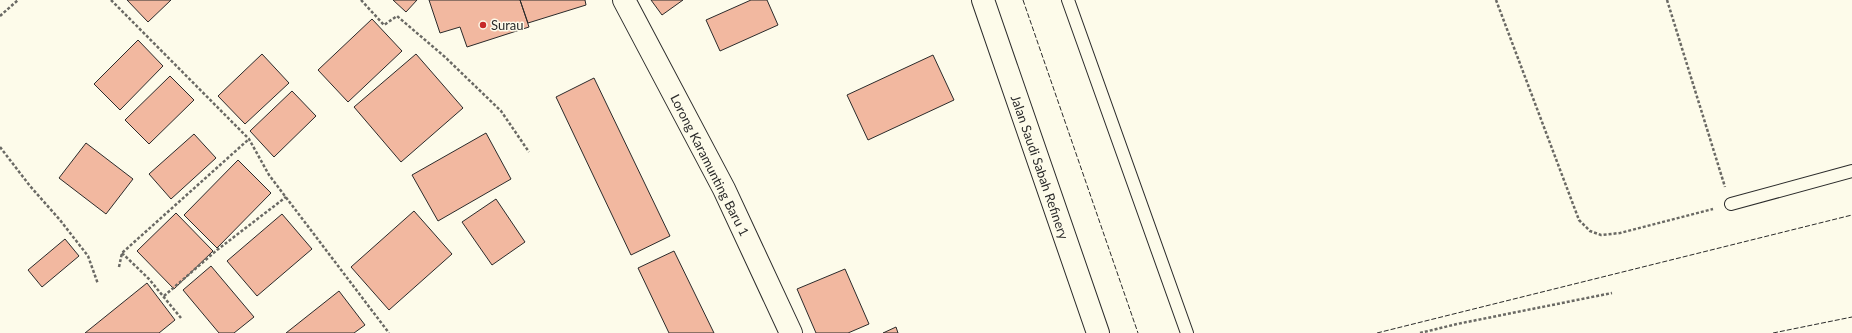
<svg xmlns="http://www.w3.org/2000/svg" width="1852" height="333" viewBox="0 0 1852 333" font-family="Lato,sans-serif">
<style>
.building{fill:#f2b8a0;stroke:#2b2b2b}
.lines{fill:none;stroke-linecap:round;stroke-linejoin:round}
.service-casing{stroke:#2b2b2b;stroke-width:14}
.minor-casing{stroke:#2b2b2b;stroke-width:24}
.tertiary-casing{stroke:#2b2b2b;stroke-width:24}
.path{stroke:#6a6964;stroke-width:2.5;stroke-dasharray:3 2;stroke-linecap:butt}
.service{stroke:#fdfbea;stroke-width:12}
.minor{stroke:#fdfbea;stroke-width:22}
.tertiary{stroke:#fdfbea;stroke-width:22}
.fence{stroke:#2b2b2b;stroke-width:1;stroke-dasharray:5 2;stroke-linecap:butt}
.poi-dot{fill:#c62828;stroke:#fdfbea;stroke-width:1.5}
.labels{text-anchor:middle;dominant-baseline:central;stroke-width:3;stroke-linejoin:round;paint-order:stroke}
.poi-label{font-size:13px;fill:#2b2b2b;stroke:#fdfbea;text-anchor:start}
.street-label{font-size:13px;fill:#2b2b2b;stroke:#fdfbea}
</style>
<rect width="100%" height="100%" fill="#fdfbea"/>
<path class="building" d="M 127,0 L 171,0 L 148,22 Z
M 393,0 L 417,0 L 406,12 Z
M 429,0 L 520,0 L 529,27 L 467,47 L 460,27 L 440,33 Z
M 520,0 L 585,0 L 586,5 L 528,23 Z
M 651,0 L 683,0 L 662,15 Z
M 751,0 L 767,0 L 778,25 L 720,51 L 706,20 Z
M 372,19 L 402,51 L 348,102 L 318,70 Z
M 138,40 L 163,66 L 120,110 L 94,84 Z
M 262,54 L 289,83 L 245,124 L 218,96 Z
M 416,54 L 463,108 L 401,162 L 354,107 Z
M 933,55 L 954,100 L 868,140 L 847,95 Z
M 170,76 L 194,100 L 149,144 L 125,120 Z
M 594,78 L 670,236 L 631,255 L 556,97 Z
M 292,91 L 316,116 L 274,157 L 250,131 Z
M 486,133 L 511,179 L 438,221 L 412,175 Z
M 194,134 L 216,158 L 171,199 L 149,174 Z
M 86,143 L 133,179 L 106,214 L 59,178 Z
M 238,160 L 271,193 L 217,248 L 184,215 Z
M 496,199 L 525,242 L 492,265 L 462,222 Z
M 414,211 L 452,254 L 389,310 L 351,267 Z
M 176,213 L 213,251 L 174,289 L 137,251 Z
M 282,214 L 312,249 L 257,296 L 227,261 Z
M 65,239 L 79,256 L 42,287 L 28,270 Z
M 674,251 L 714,333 L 669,333 L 638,268 Z
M 211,266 L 254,317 L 234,333 L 219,333 L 183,290 Z
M 845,269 L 869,324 L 848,333 L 816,333 L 797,289 Z
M 147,283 L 175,320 L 159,333 L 85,333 Z
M 339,291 L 365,325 L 354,333 L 286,333 Z
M 896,327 L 898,333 L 883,333 Z"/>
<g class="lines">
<defs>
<path id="service" d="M 1068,0 L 1187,333
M 1731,204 L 1852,171"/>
<path id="minor" d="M 624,0 L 724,189 L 791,333"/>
<path id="tertiary" d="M 983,0 L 1098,333"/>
</defs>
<use href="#service" class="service-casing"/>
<use href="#minor" class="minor-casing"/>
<use href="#tertiary" class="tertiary-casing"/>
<path class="path" d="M 111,0 L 249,139 L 269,175 L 389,333
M 361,0 L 384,25 L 397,16 L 445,57 L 501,111 L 529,152
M 1496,0 L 1579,220 L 1590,231 L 1601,235 L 1620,233 L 1713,209
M 1667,0 L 1725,187
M 0,16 L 18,0
M 0,147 L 30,186 L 60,220 L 88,256 L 98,284
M 122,253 L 149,279 L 181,318
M 119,267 L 122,253 L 249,139
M 164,296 L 217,250 L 286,197
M 1420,333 L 1457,324 L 1612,293"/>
<use href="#service" class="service"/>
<use href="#minor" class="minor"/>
<use href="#tertiary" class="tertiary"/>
<path class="fence" d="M 1023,0 L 1138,333
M 1377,333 L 1852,215
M 1773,333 L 1852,317"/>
</g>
<circle class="poi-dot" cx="483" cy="25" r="4"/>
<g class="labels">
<g class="poi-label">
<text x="491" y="25">Surau</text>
</g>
<g class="street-label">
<text transform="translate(710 165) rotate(63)">Lorong Karamunting Baru 1</text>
<text transform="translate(1040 167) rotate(71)">Jalan Saudi Sabah Refinery</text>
</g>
</g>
</svg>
